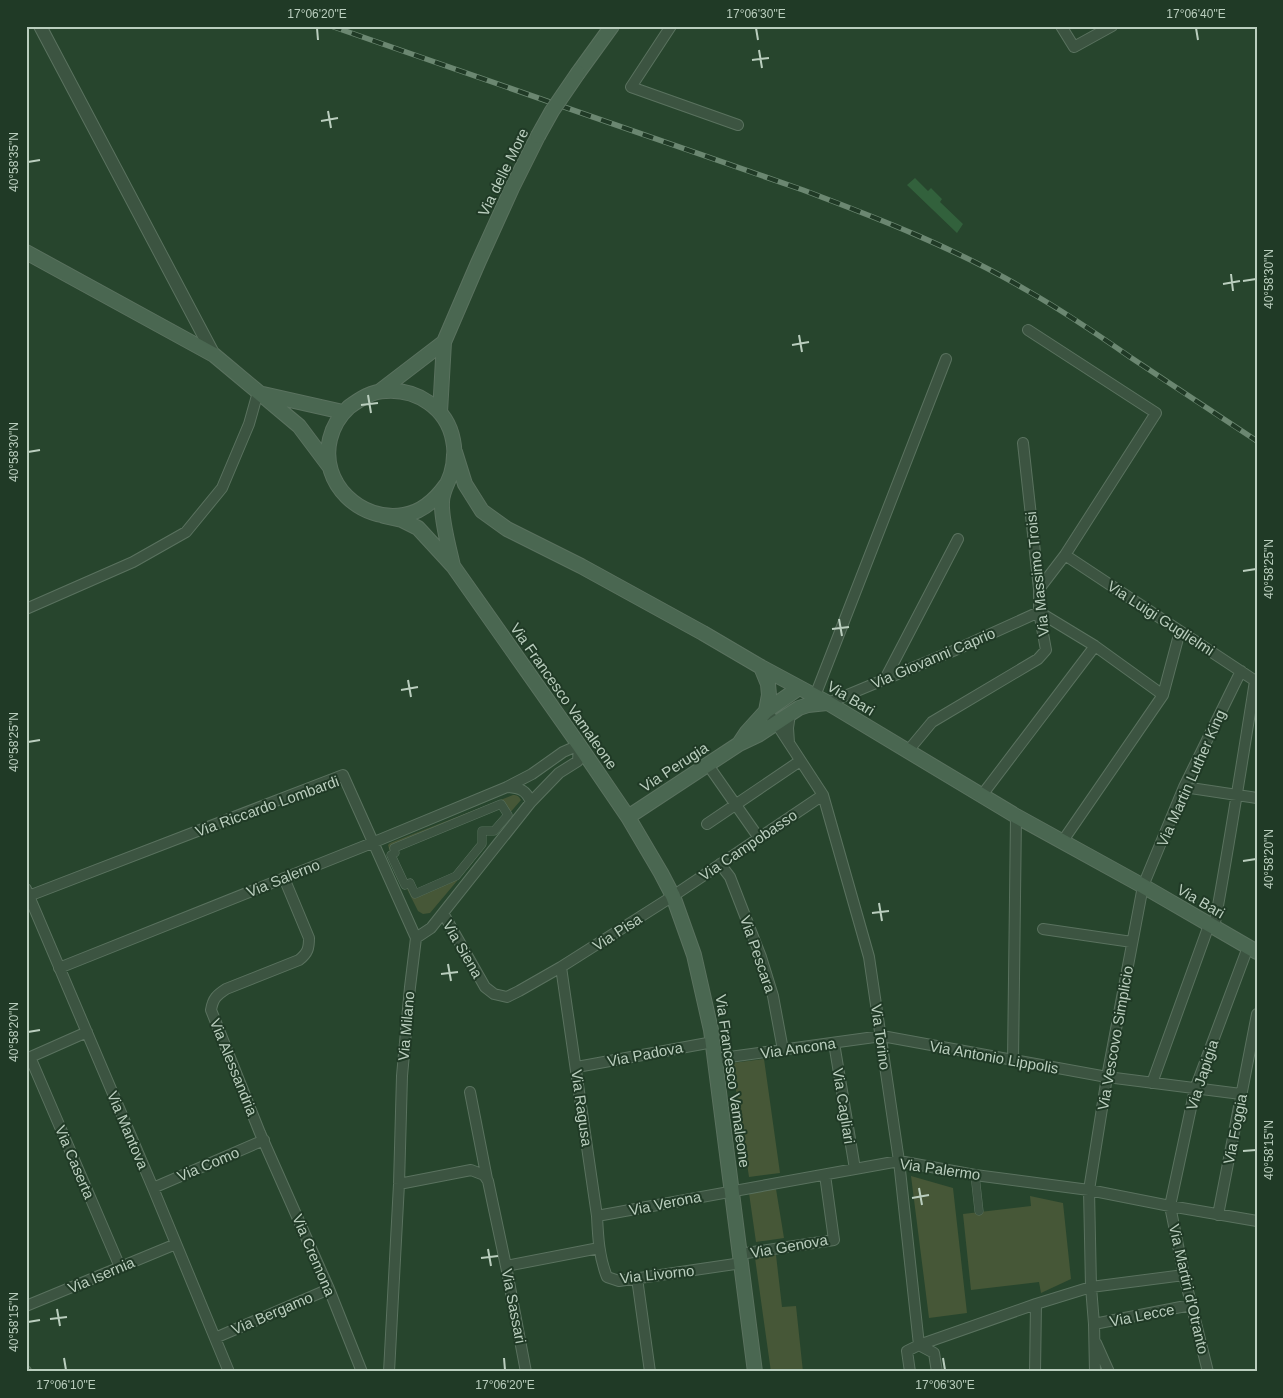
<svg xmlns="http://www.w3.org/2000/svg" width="1283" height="1398" viewBox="0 0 1283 1398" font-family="Arial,sans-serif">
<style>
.green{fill:#465737}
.water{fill:#32613c}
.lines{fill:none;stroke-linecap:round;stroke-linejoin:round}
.pedestrian-casing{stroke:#5a725f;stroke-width:9}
.minor-casing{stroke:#5a725f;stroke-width:12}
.tertiary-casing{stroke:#5a725f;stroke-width:14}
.secondary-casing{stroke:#5a725f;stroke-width:16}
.pedestrian{stroke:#3c5441;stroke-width:8}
.minor{stroke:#3c5441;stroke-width:10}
.tertiary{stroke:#3c5441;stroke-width:12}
.secondary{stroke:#4a6751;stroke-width:14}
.rail-casing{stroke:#6b8771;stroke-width:5.5}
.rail{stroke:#203a26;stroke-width:4;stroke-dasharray:11;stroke-linecap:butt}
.secondary-bridge-casing{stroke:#5a725f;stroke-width:16;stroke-linecap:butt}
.secondary-bridge{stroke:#4a6751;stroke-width:14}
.ticks{fill:none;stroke:#bacebe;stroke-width:2}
.labels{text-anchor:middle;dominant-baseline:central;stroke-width:4;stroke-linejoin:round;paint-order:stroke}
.street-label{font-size:15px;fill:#bacebe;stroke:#203a26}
.neatline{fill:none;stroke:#bacebe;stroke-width:2}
.ticks-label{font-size:12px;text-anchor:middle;fill:#bacebe}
</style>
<rect width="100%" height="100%" fill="#27452d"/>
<path class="green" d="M 513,795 C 517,795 519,796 521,800 L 508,815 L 501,804 L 403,844 L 391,855 L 388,845 L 390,843 Z
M 470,859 L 473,862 L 430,913 L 423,914 L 418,911 L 405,885 L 415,893 L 455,877 Z
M 764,1059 L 780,1173 L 749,1177 L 732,1063 Z
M 911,1176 L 953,1188 L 967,1313 L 929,1318 Z
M 776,1189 L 784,1238 L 756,1242 L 749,1193 Z
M 1030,1196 L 1063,1203 L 1071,1279 L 1041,1293 L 1039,1282 L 971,1290 L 963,1214 L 1031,1206 Z
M 776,1255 L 782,1307 L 796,1306 L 803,1372 L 771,1372 L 755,1258 Z"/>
<path class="water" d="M 915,178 L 928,191 L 931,188 L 942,199 L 940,202 L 963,224 L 957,233 L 907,185 Z"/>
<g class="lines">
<defs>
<path id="pedestrian" d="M 501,804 L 508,815 L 494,831 L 482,831 L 482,844 L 456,876 L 415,894 L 410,883 L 405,885 L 391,855 L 395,853 L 394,848 Z
M 975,1175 L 979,1211"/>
<path id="minor" d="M 671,26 L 631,87 L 738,125
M 1061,26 L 1074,47 L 1112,26
M 1028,330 L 1156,413 L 1065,555 L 1039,589
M 1065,555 L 1257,682
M 26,609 L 133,562 L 186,532 L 222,488 L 249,424 L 258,392
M 1039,612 L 1095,646 L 1163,695
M 885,679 L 958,539
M 811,700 L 815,696 L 946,359
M 828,703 L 953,651 L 1039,612
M 766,711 L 776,723 L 823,795 L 869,957 L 899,1161 L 919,1345
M 789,743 L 788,728 L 790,714
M 909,753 L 912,746 L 932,722 L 1038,659 L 1046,650 L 1039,612 L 1039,589 L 1023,443
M 708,765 L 759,838
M 508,787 C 520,788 526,790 531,802
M 1184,787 L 1257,798
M 982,795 L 1095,646
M 707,824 L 800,761
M 1062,842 L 1163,695 L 1180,631
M 720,864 L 730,877 L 761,957 L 773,996 L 783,1050
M 284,878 L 309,938 C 309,948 308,953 299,960 L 226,989 C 217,995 213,998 211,1010 L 260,1133 L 329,1289 L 362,1372
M 26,889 L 153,1188 L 229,1372
M 26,897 L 343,775 L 416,938
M 443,913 L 485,987 L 494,994 L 507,997 L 519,991 L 561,967 L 673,896 L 823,795
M 1214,928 C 1229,846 1242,763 1255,681
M 1043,929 L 1132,942
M 561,967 L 597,1216 C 598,1237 599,1257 607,1277 L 619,1281 L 742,1263
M 59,968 L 372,843 L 507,787 L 532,774 L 563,752 L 579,745 L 578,761 L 559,773 L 531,802 L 431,928 L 416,938 L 410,987 L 402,1076 L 399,1184 L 389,1372
M 834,1043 L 855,1169
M 30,1057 L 120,1267
M 26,1059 L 87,1032
M 715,1059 L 882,1036 L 1107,1077 L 1241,1094
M 1013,1061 L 1016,816
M 577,1067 L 713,1042
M 1152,1083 L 1209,925
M 470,1092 L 487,1179
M 399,1184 L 471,1170 L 484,1175 L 488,1181 L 506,1266 L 526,1372
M 153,1188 L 264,1140
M 1218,1215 L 1257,1014
M 597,1216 L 899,1161 L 975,1175 L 1089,1190 L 1170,1206 L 1257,1221
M 740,1254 L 834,1240 L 825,1175
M 506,1266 L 599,1248
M 637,1278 L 650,1372
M 26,1306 L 176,1244
M 1094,1324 L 1191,1305
M 215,1338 L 329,1289
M 1096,1343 L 1109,1372
M 919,1345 L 934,1353 L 937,1372
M 26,1371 L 26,1372
M 910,1372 L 907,1351 L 919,1345 L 1036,1304 L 1091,1287 L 1184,1275
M 1035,1372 L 1036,1304
M 1095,1372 L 1094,1324 L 1091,1287 L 1089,1190 L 1107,1077 L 1143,886 L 1184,787 L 1241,671
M 1208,1372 L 1184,1275 L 1170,1206 L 1195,1089 L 1248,947"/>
<path id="tertiary" d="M 40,26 L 214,355"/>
<path id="secondary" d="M 578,73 L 612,26
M 26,252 L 214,355 L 299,426 L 329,466
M 380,391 L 444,342
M 263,394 L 343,412
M 440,412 L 444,342 L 478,263 L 512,188 L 538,136
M 455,452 L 465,484 L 482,511 L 507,529 L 581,566 L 703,633 L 761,667 L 828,703 L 1016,816 L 1143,886 L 1257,952
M 446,485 C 436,499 422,512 404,515 C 361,523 319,483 330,439 C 333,427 339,416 349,407 C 360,399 372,391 386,391 C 417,389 447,408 453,440 C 454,445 455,450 454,455 C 454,461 453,468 451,474 C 448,483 442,492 442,502 C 441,520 449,548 453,566
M 384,516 L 402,520 L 418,528 L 453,566 L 579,745 L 628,817 L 661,873 L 673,896 L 694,955 L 711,1030 L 755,1372
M 766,711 L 799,688
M 739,744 L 747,732 L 766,711 L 769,695 L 768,684 L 761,667
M 628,817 L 739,744 L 758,735 L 799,708 L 808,705 L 827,703"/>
</defs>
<use href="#pedestrian" class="pedestrian-casing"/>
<use href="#minor" class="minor-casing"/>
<use href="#tertiary" class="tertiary-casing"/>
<use href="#secondary" class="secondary-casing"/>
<use href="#pedestrian" class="pedestrian"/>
<use href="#minor" class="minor"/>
<use href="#tertiary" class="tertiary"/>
<use href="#secondary" class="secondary"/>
<defs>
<path id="rail" d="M 331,26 L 803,190 C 880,219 957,249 1028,291 C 1063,311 1097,334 1130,357 C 1172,385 1214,413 1257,441"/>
</defs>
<use href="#rail" class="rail-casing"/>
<use href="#rail" class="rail"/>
<defs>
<path id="secondary-bridge" d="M 538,136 L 552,111 L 578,73"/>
</defs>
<use href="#secondary-bridge" class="secondary-bridge-casing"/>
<use href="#secondary-bridge" class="secondary-bridge"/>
</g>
<path class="ticks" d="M 317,28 L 318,40M 756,28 L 758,40M 1196,28 L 1198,40M 759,50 L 762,68M 752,60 L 769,58M 328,111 L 331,128M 321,121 L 338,118M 28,162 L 40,160M 1231,274 L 1233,291M 1243,281 L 1256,279M 1223,284 L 1240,281M 799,335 L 802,352M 792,345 L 809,342M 368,395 L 371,413M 361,405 L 378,403M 28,452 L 40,450M 1243,571 L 1256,569M 839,619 L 842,636M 832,629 L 849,627M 408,680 L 411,697M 401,690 L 418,687M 28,742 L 40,740M 1243,861 L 1256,859M 879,903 L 882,921M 872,913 L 889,911M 448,964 L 451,981M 441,974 L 458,972M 28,1032 L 40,1030M 1243,1151 L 1256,1150M 919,1188 L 922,1205M 912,1198 L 929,1195M 488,1249 L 491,1266M 481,1258 L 498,1256M 57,1309 L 60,1326M 50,1319 L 67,1317M 28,1322 L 40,1320M 64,1358 L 66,1370M 504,1358 L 505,1370M 943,1358 L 945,1370"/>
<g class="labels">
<g class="street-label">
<text transform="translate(503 172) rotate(-64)">Via delle More</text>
<text transform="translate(1037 574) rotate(-96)">Via Massimo Troisi</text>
<text transform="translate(1161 618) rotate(33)">Via Luigi Guglielmi</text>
<text transform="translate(933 658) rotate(-23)">Via Giovanni Caprio</text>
<text transform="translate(564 696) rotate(55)">Via Francesco Vamaleone</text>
<text transform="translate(851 698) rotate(31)">Via Bari</text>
<text transform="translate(674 767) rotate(-33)">Via Perugia</text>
<text transform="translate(1191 778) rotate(-66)">Via Martin Luther King</text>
<text transform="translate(267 806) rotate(-20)">Via Riccardo Lombardi</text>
<text transform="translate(748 845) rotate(-34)">Via Campobasso</text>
<text transform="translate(283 878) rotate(-22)">Via Salerno</text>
<text transform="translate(1201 901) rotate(30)">Via Bari</text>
<text transform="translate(617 932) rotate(-33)">Via Pisa</text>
<text transform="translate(463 949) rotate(60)">Via Siena</text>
<text transform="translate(758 954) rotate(71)">Via Pescara</text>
<text transform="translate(406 1026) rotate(-85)">Via Milano</text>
<text transform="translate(881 1037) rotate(82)">Via Torino</text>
<text transform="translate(1115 1038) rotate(-80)">Via Vescovo Simplicio</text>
<text transform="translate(798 1048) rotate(-8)">Via Ancona</text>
<text transform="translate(645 1054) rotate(-11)">Via Padova</text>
<text transform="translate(994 1057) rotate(10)">Via Antonio Lippolis</text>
<text transform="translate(234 1067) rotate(68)">Via Alessandria</text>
<text transform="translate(1202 1075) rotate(-72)">Via Japigia</text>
<text transform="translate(733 1081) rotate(82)">Via Francesco Vamaleone</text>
<text transform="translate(844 1106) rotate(81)">Via Cagliari</text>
<text transform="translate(582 1108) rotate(82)">Via Ragusa</text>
<text transform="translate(1235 1129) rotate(-79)">Via Foggia</text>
<text transform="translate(128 1130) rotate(67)">Via Mantova</text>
<text transform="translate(75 1162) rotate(67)">Via Caserta</text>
<text transform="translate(208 1164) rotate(-23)">Via Como</text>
<text transform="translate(940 1169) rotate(8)">Via Palermo</text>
<text transform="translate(665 1203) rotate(-11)">Via Verona</text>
<text transform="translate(789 1246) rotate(-10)">Via Genova</text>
<text transform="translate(314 1255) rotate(67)">Via Cremona</text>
<text transform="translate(657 1274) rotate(-6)">Via Livorno</text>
<text transform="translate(101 1275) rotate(-23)">Via Isernia</text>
<text transform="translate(1189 1289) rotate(77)">Via Martiri d'Otranto</text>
<text transform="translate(514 1306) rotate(79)">Via Sassari</text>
<text transform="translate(272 1313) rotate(-23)">Via Bergamo</text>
<text transform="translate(1142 1315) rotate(-11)">Via Lecce</text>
</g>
</g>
<rect width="1283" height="1398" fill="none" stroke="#203a26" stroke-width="55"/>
<rect x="28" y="28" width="1228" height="1342" class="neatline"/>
<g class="ticks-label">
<text x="317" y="18">17°06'20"E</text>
<text x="756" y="18">17°06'30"E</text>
<text x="1196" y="18">17°06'40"E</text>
<text transform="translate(14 162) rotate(-90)" y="4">40°58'35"N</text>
<text transform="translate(1269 279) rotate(-90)" y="4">40°58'30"N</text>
<text transform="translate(14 452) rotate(-90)" y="4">40°58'30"N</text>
<text transform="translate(1269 569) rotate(-90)" y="4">40°58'25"N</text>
<text transform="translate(14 742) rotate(-90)" y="4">40°58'25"N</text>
<text transform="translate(1269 859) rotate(-90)" y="4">40°58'20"N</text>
<text transform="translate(14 1032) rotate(-90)" y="4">40°58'20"N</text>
<text transform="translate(1269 1150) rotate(-90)" y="4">40°58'15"N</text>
<text transform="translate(14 1322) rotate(-90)" y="4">40°58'15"N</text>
<text x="66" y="1389">17°06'10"E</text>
<text x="505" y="1389">17°06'20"E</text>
<text x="945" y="1389">17°06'30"E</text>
</g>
</svg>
